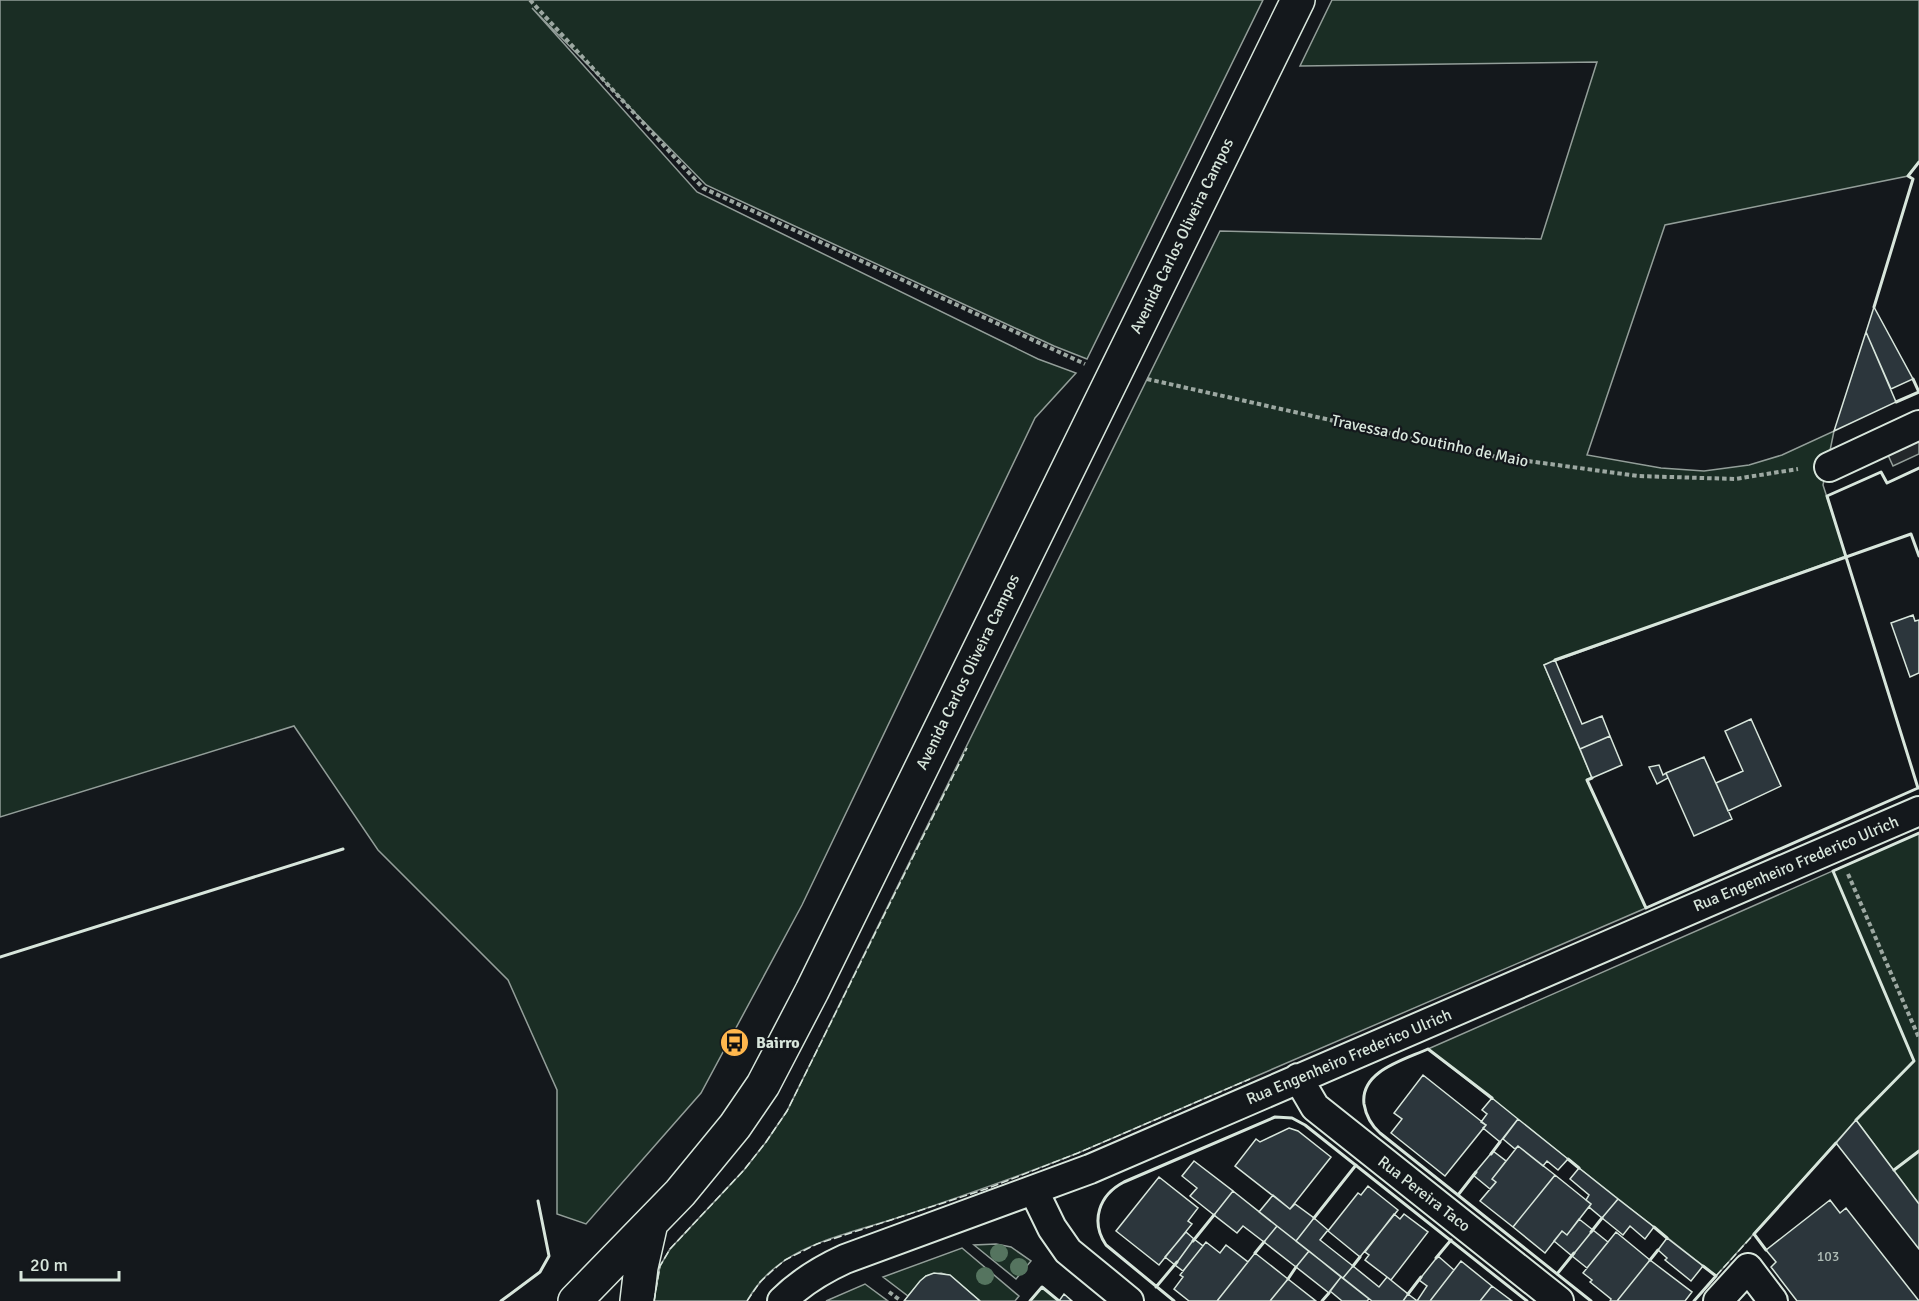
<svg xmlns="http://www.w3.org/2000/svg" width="1919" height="1301" viewBox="0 0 1919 1301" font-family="Signika,sans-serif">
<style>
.green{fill:#1a2d24;stroke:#939e99;stroke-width:1.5}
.parking{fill:#24282b;stroke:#939e99;stroke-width:1.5}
.building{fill:#2c363c;stroke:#d8e6dc;stroke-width:1.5}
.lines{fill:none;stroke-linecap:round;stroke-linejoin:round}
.street-casing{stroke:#d8e6dc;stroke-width:32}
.secondary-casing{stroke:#d8e6dc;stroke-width:36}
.path{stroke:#9da8a2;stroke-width:4;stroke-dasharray:4.5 3;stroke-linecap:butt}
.street{stroke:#14181c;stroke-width:28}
.secondary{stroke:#14181c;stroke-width:33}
.fence{stroke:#d8e6dc;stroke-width:1.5;stroke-dasharray:8 3;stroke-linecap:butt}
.wall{stroke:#d8e6dc;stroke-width:3}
.tree{fill:#55745f}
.labels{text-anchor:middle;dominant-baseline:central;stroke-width:4.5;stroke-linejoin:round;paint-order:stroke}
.number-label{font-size:14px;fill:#adbab4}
.street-label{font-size:16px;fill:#d8e6dc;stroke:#14181c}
.poi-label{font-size:16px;font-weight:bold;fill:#d8e6dc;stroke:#14181c;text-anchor:start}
</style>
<rect width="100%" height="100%" fill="#14181c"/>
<path class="green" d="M 0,0 L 1263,0 L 1087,359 L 1054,346 L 706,185 L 532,8 L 697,192 L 1038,359 L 1076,373 L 1035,418 L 802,905 L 701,1093 L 586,1224 L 557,1214 L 557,1090 L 508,980 L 378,850 L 294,726 L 0,817 Z
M 1332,0 L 1919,0 L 1919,162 L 1908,176 L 1665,225 L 1587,455 L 1661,468 L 1704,471 L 1749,465 L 1782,455 L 1834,431 L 1823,485 L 1846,556 L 1544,665 L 1592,778 L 1587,780 L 1646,908 L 1078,1153 C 1019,1176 960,1197 900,1217 C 863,1229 816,1239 784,1261 C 769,1271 756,1285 747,1301 L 654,1301 L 660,1266 L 670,1249 L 744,1170 L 766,1142 L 787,1111 L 1220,231 L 1541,239 L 1597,62 L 1300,66 Z
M 1919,833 L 1919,1204 L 1856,1120 L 1716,1276 L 1428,1049 Z
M 996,1244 L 1011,1247 L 1031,1261 L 1016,1279 L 974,1245 Z
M 962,1248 L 1019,1296 L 1015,1301 L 980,1301 L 950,1276 L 941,1273 L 926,1276 L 908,1296 L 883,1277 Z
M 865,1284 L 888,1301 L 826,1301 Z
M 1042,1287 L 1059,1301 L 1030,1301 Z"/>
<path class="parking" d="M 1919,441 L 1919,454 L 1893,466 L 1888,455 Z"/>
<path class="building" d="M 1874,307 L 1913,379 L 1891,389 L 1866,332 Z
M 1866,332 L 1896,402 L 1834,431 Z
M 1913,615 L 1915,621 L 1919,620 L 1919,673 L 1910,677 L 1891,623 Z
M 1555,660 L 1582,724 L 1602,716 L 1610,736 L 1580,749 L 1544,665 Z
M 1751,719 L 1781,786 L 1728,811 L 1716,783 L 1743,771 L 1725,731 Z
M 1610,736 L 1622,765 L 1592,778 L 1580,749 Z
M 1704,757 L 1732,819 L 1694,836 L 1666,773 Z
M 1659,765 L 1663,775 L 1666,773 L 1668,778 L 1657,784 L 1649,767 Z
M 1423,1075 L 1486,1125 L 1445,1176 L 1391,1133 L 1402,1119 L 1394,1113 Z
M 1492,1098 L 1518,1119 L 1500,1142 L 1483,1128 L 1486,1125 L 1481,1122 L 1487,1114 L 1482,1110 Z
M 1518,1119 L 1568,1159 L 1558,1170 L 1547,1161 L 1543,1166 L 1518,1146 L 1515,1149 L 1503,1139 Z
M 1856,1120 L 1919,1204 L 1919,1249 L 1836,1143 Z
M 1289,1128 L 1298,1131 L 1331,1157 L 1290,1209 L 1235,1166 L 1256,1139 L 1260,1142 Z
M 1518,1146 L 1555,1175 L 1513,1227 L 1480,1201 L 1496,1182 L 1492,1179 Z
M 1493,1151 L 1506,1161 L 1492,1179 L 1496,1182 L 1490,1189 L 1473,1175 Z
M 1194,1161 L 1233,1191 L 1214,1215 L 1190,1196 L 1197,1188 L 1182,1176 Z
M 1579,1168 L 1618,1199 L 1602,1218 L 1589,1207 L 1591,1204 L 1586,1200 L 1589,1195 L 1570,1179 Z
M 1555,1175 L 1591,1204 L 1567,1235 L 1562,1231 L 1545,1253 L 1513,1227 Z
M 1159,1177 L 1198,1208 L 1188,1221 L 1192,1224 L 1159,1265 L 1116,1231 Z
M 1368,1186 L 1398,1210 L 1360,1257 L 1328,1231 L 1358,1193 L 1361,1195 Z
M 1233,1191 L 1277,1226 L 1264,1242 L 1243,1226 L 1237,1233 L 1214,1215 Z
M 1273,1195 L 1290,1209 L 1295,1204 L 1314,1218 L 1296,1241 L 1259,1212 Z
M 1618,1199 L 1654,1227 L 1645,1239 L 1630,1226 L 1623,1235 L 1602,1218 Z
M 1830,1200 L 1840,1213 L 1846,1208 L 1919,1301 L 1797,1301 L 1771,1267 L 1776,1262 L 1766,1250 Z
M 1394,1214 L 1400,1219 L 1404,1214 L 1428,1232 L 1391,1280 L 1365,1260 L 1369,1255 L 1365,1252 Z
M 1314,1218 L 1328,1230 L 1320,1240 L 1353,1266 L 1343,1278 L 1296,1241 Z
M 1579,1219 L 1593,1230 L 1572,1256 L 1554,1241 L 1562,1231 L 1567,1235 Z
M 1277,1226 L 1309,1251 L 1296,1267 L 1264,1242 Z
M 1593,1230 L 1608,1242 L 1587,1268 L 1572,1256 Z
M 1186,1232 L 1194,1239 L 1175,1265 L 1165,1257 Z
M 1616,1232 L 1650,1260 L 1617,1301 L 1610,1301 L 1611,1299 L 1590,1282 L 1592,1280 L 1583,1273 Z
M 1667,1238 L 1703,1266 L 1691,1281 L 1665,1260 L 1667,1258 L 1658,1250 Z
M 1194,1239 L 1203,1246 L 1183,1271 L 1175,1265 Z
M 1206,1242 L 1220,1253 L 1226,1245 L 1248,1262 L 1217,1301 L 1189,1301 L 1174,1289 L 1183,1277 L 1180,1275 Z
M 1309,1251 L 1341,1277 L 1329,1293 L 1296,1267 Z
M 1255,1253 L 1288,1279 L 1270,1301 L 1217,1301 Z
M 1438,1256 L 1454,1270 L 1430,1301 L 1417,1301 L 1427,1286 L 1419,1280 Z
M 1650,1260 L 1692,1292 L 1685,1301 L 1617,1301 Z
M 1461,1261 L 1492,1286 L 1480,1301 L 1430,1301 Z
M 1353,1266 L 1379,1287 L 1387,1277 L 1408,1294 L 1403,1301 L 1372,1301 L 1343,1278 Z
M 934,1273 L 950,1275 L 980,1301 L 904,1301 L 920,1281 L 926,1276 Z
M 1341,1277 L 1369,1299 L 1367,1301 L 1342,1301 L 1330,1291 Z
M 1288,1279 L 1316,1301 L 1270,1301 Z
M 1492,1286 L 1512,1301 L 1480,1301 Z
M 1064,1294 L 1072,1301 L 1059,1301 Z
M 1408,1294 L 1416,1300 L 1417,1301 L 1403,1301 Z"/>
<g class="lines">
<defs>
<path id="street" d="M 1829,467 L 1919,425
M 1298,1078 L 1315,1107 L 1559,1301
M 1034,1191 L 1052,1228 L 1068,1251 L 1129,1301
M 782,1301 C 801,1282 821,1270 845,1259 L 1090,1169 L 1919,811
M 1718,1301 L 1748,1268 L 1773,1301"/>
<path id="secondary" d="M 575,1301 L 680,1193 L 735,1126 L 763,1085 L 812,991 L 1298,0
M 637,1301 L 641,1267 L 651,1223"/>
</defs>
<use href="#street" class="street-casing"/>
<use href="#secondary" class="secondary-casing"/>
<path class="path" d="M 530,0 L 703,188 L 1085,364
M 1147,379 L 1491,456 L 1638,476 L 1735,479 L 1798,469
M 1848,874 L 1919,1038
M 889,1292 L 901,1301"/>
<use href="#street" class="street"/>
<use href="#secondary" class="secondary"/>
<path class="fence" d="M 1716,1276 L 1754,1234
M 654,1301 L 660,1266 L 670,1249 L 744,1170 L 766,1142 L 787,1111 L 967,748
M 747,1301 L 760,1282 L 772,1271 L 785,1260 L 817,1244 L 986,1189 L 1078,1153 L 1250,1079"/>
<path class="wall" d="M 1874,307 L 1913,179 L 1908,176 L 1919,162
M 1896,402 L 1919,392 L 1913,379
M 1919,468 L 1887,483 L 1881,472 L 1827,496 L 1918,788 L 1919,788
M 1555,660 L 1911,534 L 1919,556
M 1592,778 L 1587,780 L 1646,908 L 1918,788
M 0,957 L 343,849
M 1492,1098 L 1428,1049 C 1404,1060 1360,1071 1364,1104 C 1366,1116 1371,1125 1380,1133 L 1591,1301
M 1856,1120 L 1914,1061 L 1833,871 L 1919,833
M 1491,1154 L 1500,1142
M 1568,1159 L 1579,1168
M 1894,1170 L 1919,1151
M 1458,1195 L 1476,1172
M 1314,1218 L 1356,1165
M 1654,1227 L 1667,1238
M 1591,1232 L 1602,1218
M 1193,1241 L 1214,1215
M 1766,1250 L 1754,1234 L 1836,1143
M 1255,1253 L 1264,1242
M 1436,1258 L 1451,1240
M 1650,1260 L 1658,1250
M 1353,1266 L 1360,1257
M 1557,1274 L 1574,1253
M 1288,1279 L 1296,1267
M 1156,1287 L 1177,1262
M 1408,1294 L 1421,1277
M 501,1301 L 540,1272 L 549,1256 L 538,1201
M 1030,1301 L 1042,1287 L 1059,1301
M 1174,1301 L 1106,1245 C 1090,1221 1099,1195 1124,1182 L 1275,1117 L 1292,1118 L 1305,1125 L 1527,1301
M 1322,1301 L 1329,1293
M 1694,1301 L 1716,1276 L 1703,1266"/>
</g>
<g class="tree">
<circle cx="999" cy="1253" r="9"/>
<circle cx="1019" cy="1267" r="9"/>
<circle cx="985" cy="1276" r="9"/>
</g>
<defs>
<symbol id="bus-disc" viewBox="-11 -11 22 22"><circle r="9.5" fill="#ffb74d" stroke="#14181c"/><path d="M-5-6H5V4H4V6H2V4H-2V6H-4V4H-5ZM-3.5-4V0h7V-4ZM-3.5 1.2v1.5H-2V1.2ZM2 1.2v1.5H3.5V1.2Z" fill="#111"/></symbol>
</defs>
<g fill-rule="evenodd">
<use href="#bus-disc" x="718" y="1026" width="33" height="33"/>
</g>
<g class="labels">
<g class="number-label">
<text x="1828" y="1256">103</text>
</g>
<g class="street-label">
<text transform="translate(1182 236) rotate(-64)">Avenida Carlos Oliveira Campos</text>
<text transform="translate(1430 441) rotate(12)">Travessa do Soutinho de Maio</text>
<text transform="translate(968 672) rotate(-64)">Avenida Carlos Oliveira Campos</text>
<text transform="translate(1796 864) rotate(-23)">Rua Engenheiro Frederico Ulrich</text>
<text transform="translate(1349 1057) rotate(-23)">Rua Engenheiro Frederico Ulrich</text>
<text transform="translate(1424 1194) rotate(38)">Rua Pereira Taco</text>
</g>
<g class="poi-label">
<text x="756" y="1043">Bairro</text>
</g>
</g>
<path d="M21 1271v9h98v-9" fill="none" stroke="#d8e6dc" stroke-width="3"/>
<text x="30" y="1271" font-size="18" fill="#d8e6dc" stroke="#14181c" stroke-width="4.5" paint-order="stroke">20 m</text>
</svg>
